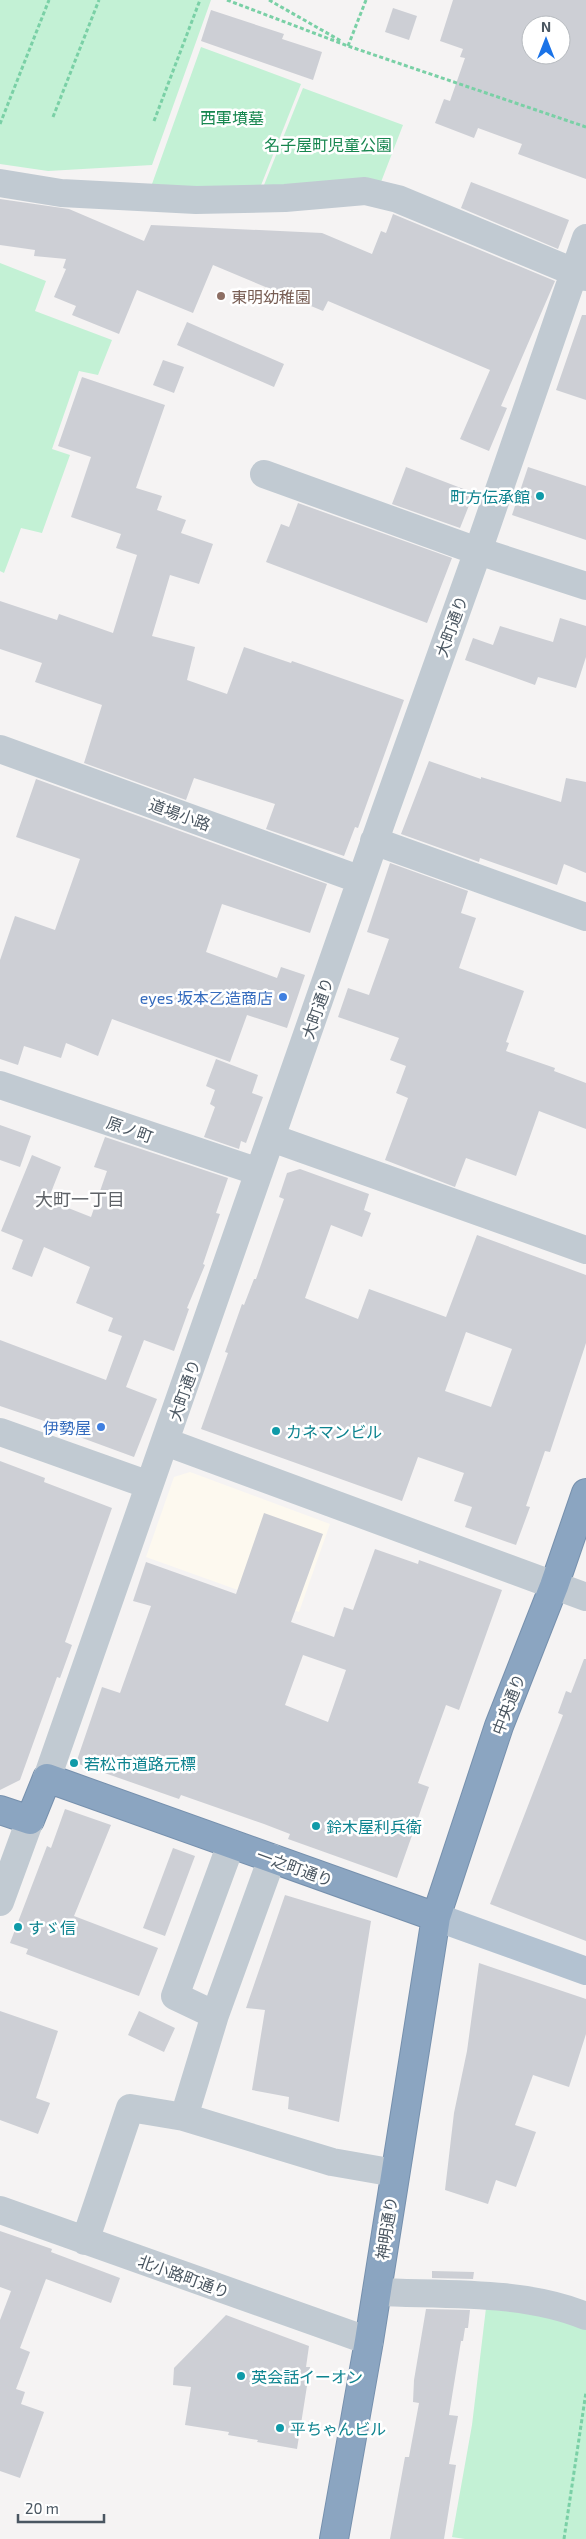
<svg xmlns="http://www.w3.org/2000/svg" width="586" height="2539" viewBox="0 0 586 2539" font-family="'Exo 2','Noto Sans JP',sans-serif">
<style>
.commercial{fill:#fdf9ef}
.green{fill:#c3f1d5}
.building{fill:#cdcfd5;fill-rule:evenodd}
.lines{fill:none;stroke-linecap:round;stroke-linejoin:round}
.highway-casing{stroke:#7690ad;stroke-width:30}
.path{stroke:#7ad0a6;stroke-width:3;stroke-dasharray:4 2.5;stroke-linecap:butt}
.minor{stroke:#c1cad2;stroke-width:28}
.major{stroke:#b3c2d1;stroke-width:28}
.highway{stroke:#8ba5c1;stroke-width:28}
.education-dot{fill:#8d6e63;stroke:#fff;stroke-width:2}
.culture-dot{fill:#0f9aa8;stroke:#fff;stroke-width:2}
.shop-dot{fill:#3f7fe0;stroke:#fff;stroke-width:2}
.labels{text-anchor:middle;dominant-baseline:central;stroke-width:5;stroke-linejoin:round;paint-order:stroke}
.park-label{font-size:16px;fill:#17864f;stroke:#fff}
.education-label{font-size:16px;fill:#785e54;stroke:#fff;text-anchor:start}
.culture-label{font-size:16px;fill:#0d838f;stroke:#fff;text-anchor:start}
.street-label{font-size:16px;fill:#4a5661;stroke:#fff}
.shop-label{font-size:16px;fill:#366cbe;stroke:#fff;text-anchor:end}
.neighbourhood-label{font-size:18px;fill:#5f6368;stroke:#fff}
</style>
<rect width="100%" height="100%" fill="#f5f3f3"/>
<path class="commercial" d="M 190,1472 L 330,1524 L 299,1612 L 146,1557 L 174,1477 Z"/>
<path class="green" d="M 0,0 L 211,0 L 152,165 L 48,171 L 0,164 Z
M 201,47 L 301,84 L 258,193 L 152,184 Z
M 303,88 L 403,125 L 381,182 L 260,195 Z
M 0,263 L 46,281 L 35,311 L 112,340 L 98,375 L 79,371 L 52,449 L 70,455 L 42,533 L 21,528 L 4,573 L 0,571 Z
M 486,2308 L 536,2312 L 586,2326 L 586,2539 L 465,2539 L 452,2537 L 472,2425 Z"/>
<path class="building" d="M 453,0 L 586,0 L 586,179 L 518,154 L 522,144 L 478,128 L 474,138 L 435,123 L 444,99 L 450,101 L 465,58 L 460,57 L 463,49 L 440,41 ZM 531,25 L 561,25 L 561,55 L 531,55 Z
M 393,8 L 417,16 L 409,40 L 385,32 Z
M 211,10 L 284,34 L 282,39 L 322,52 L 313,80 L 201,41 Z
M 471,182 L 569,220 L 558,249 L 461,208 Z
M 0,199 L 69,209 L 144,241 L 151,225 L 322,233 L 372,254 L 381,231 L 386,233 L 393,214 L 555,281 L 501,406 L 507,408 L 489,451 L 460,439 L 490,370 L 328,301 L 323,311 L 213,265 L 193,313 L 137,290 L 119,334 L 72,315 L 76,306 L 54,297 L 66,269 L 63,268 L 66,259 L 34,256 L 35,250 L 0,245 Z
M 582,315 L 586,315 L 586,400 L 556,390 Z
M 187,322 L 284,364 L 274,387 L 177,345 Z
M 163,360 L 184,367 L 174,393 L 153,385 Z
M 82,377 L 165,405 L 136,488 L 162,496 L 157,510 L 186,520 L 181,533 L 213,544 L 199,584 L 170,575 L 152,636 L 195,647 L 187,680 L 227,694 L 244,647 L 291,663 L 292,661 L 404,700 L 358,828 L 355,827 L 344,856 L 266,829 L 275,804 L 194,778 L 186,800 L 84,763 L 102,705 L 35,682 L 42,663 L 0,649 L 0,601 L 57,620 L 59,614 L 113,633 L 137,555 L 116,548 L 121,534 L 71,517 L 91,457 L 58,446 Z
M 406,467 L 474,493 L 460,528 L 392,504 Z
M 528,467 L 586,486 L 586,540 L 512,515 Z
M 298,503 L 452,558 L 427,623 L 266,562 L 281,524 L 289,527 Z
M 560,618 L 586,626 L 586,657 L 576,688 L 538,677 L 535,685 L 465,660 L 473,638 L 493,645 L 500,626 L 553,642 Z
M 429,761 L 481,779 L 481,777 L 561,802 L 566,778 L 586,782 L 586,873 L 564,864 L 557,885 L 480,858 L 479,862 L 401,834 Z
M 36,779 L 327,884 L 310,933 L 222,904 L 206,952 L 277,978 L 281,967 L 305,975 L 287,1028 L 247,1015 L 230,1062 L 112,1019 L 98,1056 L 66,1043 L 61,1058 L 24,1046 L 18,1065 L 0,1059 L 0,960 L 15,916 L 55,930 L 80,859 L 16,837 Z
M 390,863 L 468,891 L 461,913 L 476,918 L 459,968 L 524,991 L 506,1042 L 509,1043 L 506,1051 L 555,1068 L 554,1071 L 586,1083 L 586,1129 L 539,1111 L 516,1176 L 466,1158 L 455,1187 L 385,1160 L 408,1098 L 396,1093 L 406,1066 L 390,1060 L 399,1038 L 338,1017 L 348,988 L 369,995 L 389,939 L 367,932 Z
M 216,1059 L 258,1075 L 252,1093 L 263,1097 L 246,1143 L 241,1141 L 239,1149 L 204,1137 L 215,1107 L 210,1104 L 215,1090 L 206,1086 Z
M 0,1125 L 31,1136 L 20,1167 L 0,1160 Z
M 105,1137 L 228,1178 L 216,1213 L 220,1214 L 203,1264 L 205,1265 L 187,1308 L 189,1309 L 174,1351 L 144,1340 L 126,1387 L 157,1399 L 134,1457 L 55,1428 L 56,1425 L 0,1406 L 0,1340 L 106,1380 L 122,1336 L 108,1331 L 113,1318 L 76,1303 L 90,1267 L 44,1247 L 32,1277 L 12,1269 L 23,1240 L 1,1231 L 32,1155 L 61,1167 L 48,1200 L 91,1217 L 107,1171 L 94,1167 Z
M 300,1169 L 369,1194 L 364,1210 L 371,1213 L 362,1237 L 331,1225 L 305,1298 L 358,1319 L 369,1289 L 446,1317 L 477,1235 L 586,1275 L 586,1343 L 550,1452 L 545,1451 L 526,1506 L 530,1507 L 516,1545 L 465,1527 L 472,1507 L 454,1501 L 464,1473 L 418,1457 L 402,1501 L 201,1429 L 228,1353 L 225,1352 L 242,1304 L 244,1305 L 254,1279 L 256,1279 L 284,1199 L 279,1197 L 287,1173 ZM 466,1332 L 512,1349 L 491,1407 L 445,1391 Z
M 0,1461 L 45,1478 L 44,1482 L 112,1508 L 65,1642 L 72,1645 L 60,1678 L 57,1677 L 20,1780 L 0,1790 Z
M 264,1513 L 323,1534 L 291,1622 L 334,1637 L 344,1607 L 353,1610 L 375,1549 L 418,1564 L 419,1560 L 502,1590 L 459,1710 L 446,1705 L 418,1783 L 429,1787 L 397,1878 L 288,1839 L 290,1834 L 264,1824 L 181,1795 L 179,1799 L 76,1763 L 102,1687 L 120,1693 L 151,1606 L 133,1601 L 146,1562 L 236,1594 ZM 303,1655 L 346,1670 L 328,1722 L 285,1705 Z
M 584,1659 L 586,1659 L 586,1941 L 490,1904 L 563,1715 L 558,1713 L 566,1691 L 571,1693 Z
M 65,1809 L 111,1825 L 74,1916 L 158,1948 L 139,1996 L 26,1954 L 28,1949 L 10,1943 L 47,1846 L 51,1848 Z
M 173,1848 L 195,1856 L 165,1936 L 143,1928 Z
M 285,1895 L 371,1921 L 339,2122 L 288,2109 L 289,2097 L 252,2090 L 265,2010 L 246,2008 Z
M 479,1963 L 586,1999 L 586,2034 L 569,2087 L 533,2075 L 515,2125 L 536,2132 L 516,2187 L 496,2180 L 488,2204 L 445,2190 L 454,2113 L 467,2051 Z
M 0,2011 L 58,2031 L 36,2098 L 50,2103 L 38,2134 L 0,2120 Z
M 139,2011 L 175,2028 L 164,2052 L 128,2035 Z
M 0,2231 L 52,2249 L 51,2252 L 120,2278 L 111,2303 L 46,2279 L 20,2348 L 30,2352 L 16,2389 L 25,2392 L 21,2404 L 44,2412 L 20,2478 L 0,2471 L 0,2320 L 11,2291 L 0,2287 Z
M 432,2271 L 474,2272 L 473,2279 L 432,2278 Z
M 426,2309 L 470,2310 L 468,2328 L 465,2328 L 463,2341 L 461,2341 L 449,2415 L 458,2416 L 449,2464 L 456,2465 L 444,2539 L 390,2539 L 405,2457 L 409,2457 L 419,2403 L 413,2402 L 414,2380 Z
M 226,2315 L 309,2346 L 306,2367 L 310,2367 L 297,2449 L 257,2442 L 258,2440 L 228,2435 L 229,2432 L 185,2425 L 191,2387 L 173,2385 L 174,2368 Z"/>
<g class="lines">
<defs>
<path id="highway" d="M 0,1810 L 30,1820 L 47,1778 L 436,1917
M 334,2539 L 369,2341 L 436,1917 L 499,1726 L 554,1586 L 586,1493"/>
</defs>
<use href="#highway" class="highway-casing"/>
<path class="path" d="M 227,0 L 348,46 L 586,127
M 269,0 L 341,41
M 348,46 L 366,0
M 53,117 L 99,0
M 154,121 L 200,0
M 0,124 L 49,0
M 564,2539 L 586,2392"/>
<path class="minor" d="M 0,183 L 61,193 L 196,200 L 285,198 L 365,191 L 398,199 L 586,277
M 264,474 L 466,547 L 586,586
M 0,749 L 361,880
M 374,841 L 586,917
M 0,1085 L 259,1172
M 272,1138 L 586,1250
M 0,1432 L 149,1485
M 166,1442 L 586,1597
M 47,1778 L 382,820 L 478,551 L 586,238
M 231,1844 L 175,1996 L 215,2015 L 272,1858
M 0,1902 L 30,1820
M 184,2117 L 332,2162 L 395,2173
M 0,2210 L 369,2341
M 85,2241 L 130,2108 L 184,2117 L 215,2015
M 377,2292 C 444,2295 523,2290 586,2316"/>
<path class="major" d="M 436,1917 L 586,1971"/>
<use href="#highway" class="highway"/>
</g>
<circle class="education-dot" cx="221" cy="296" r="5"/>
<g class="culture-dot">
<circle cx="540" cy="496" r="5"/>
<circle cx="276" cy="1431" r="5"/>
<circle cx="74" cy="1763" r="5"/>
<circle cx="316" cy="1826" r="5"/>
<circle cx="18" cy="1927" r="5"/>
<circle cx="241" cy="2376" r="5"/>
<circle cx="280" cy="2428" r="5"/>
</g>
<g class="shop-dot">
<circle cx="283" cy="997" r="5"/>
<circle cx="101" cy="1427" r="5"/>
</g>
<g class="labels">
<g class="park-label">
<text x="232" y="117">西軍墳墓</text>
<text x="328" y="144">名子屋町児童公園</text>
</g>
<g class="education-label">
<text x="231" y="296">東明幼稚園</text>
</g>
<g class="culture-label">
<text x="530" y="496" text-anchor="end">町方伝承館</text>
<text x="286" y="1431">カネマンビル</text>
<text x="84" y="1763">若松市道路元標</text>
<text x="326" y="1826">鈴木屋利兵衛</text>
<text x="28" y="1927">すゞ信</text>
<text x="251" y="2376">英会話イーオン</text>
<text x="290" y="2428">平ちゃんビル</text>
</g>
<g class="street-label">
<text transform="translate(451 626) rotate(-70)">大町通り</text>
<text transform="translate(180 814) rotate(20)">道場小路</text>
<text transform="translate(317 1008) rotate(-71)">大町通り</text>
<text transform="translate(130 1129) rotate(19)">原ノ町</text>
<text transform="translate(184 1390) rotate(-71)">大町通り</text>
<text transform="translate(508 1704) rotate(-69)">中央通り</text>
<text transform="translate(295 1867) rotate(20)">一之町通り</text>
<text transform="translate(386 2228) rotate(-81)">神明通り</text>
<text transform="translate(184 2276) rotate(20)">北小路町通り</text>
</g>
<g class="shop-label">
<text x="273" y="997">eyes 坂本乙造商店</text>
<text x="91" y="1427">伊勢屋</text>
</g>
<g class="neighbourhood-label">
<text x="80" y="1199">大町一丁目</text>
</g>
</g>
<g transform="translate(546 40)"><circle r="24" fill="#ffffff" stroke="#b7bbc0"/>
<path d="M0-4L9 19L0 12L-9 19Z" fill="#1a73e8"/>
<text y="-8" font-size="14" font-weight="bold" text-anchor="middle" fill="#4a5661">N</text>
</g>
<path d="M18 2514v8h86v-8" fill="none" stroke="#4a5661" stroke-width="2.5"/>
<text x="25" y="2514" font-size="15" fill="#4a5661" stroke="#ffffff" stroke-width="4" paint-order="stroke">20 m</text>
</svg>
